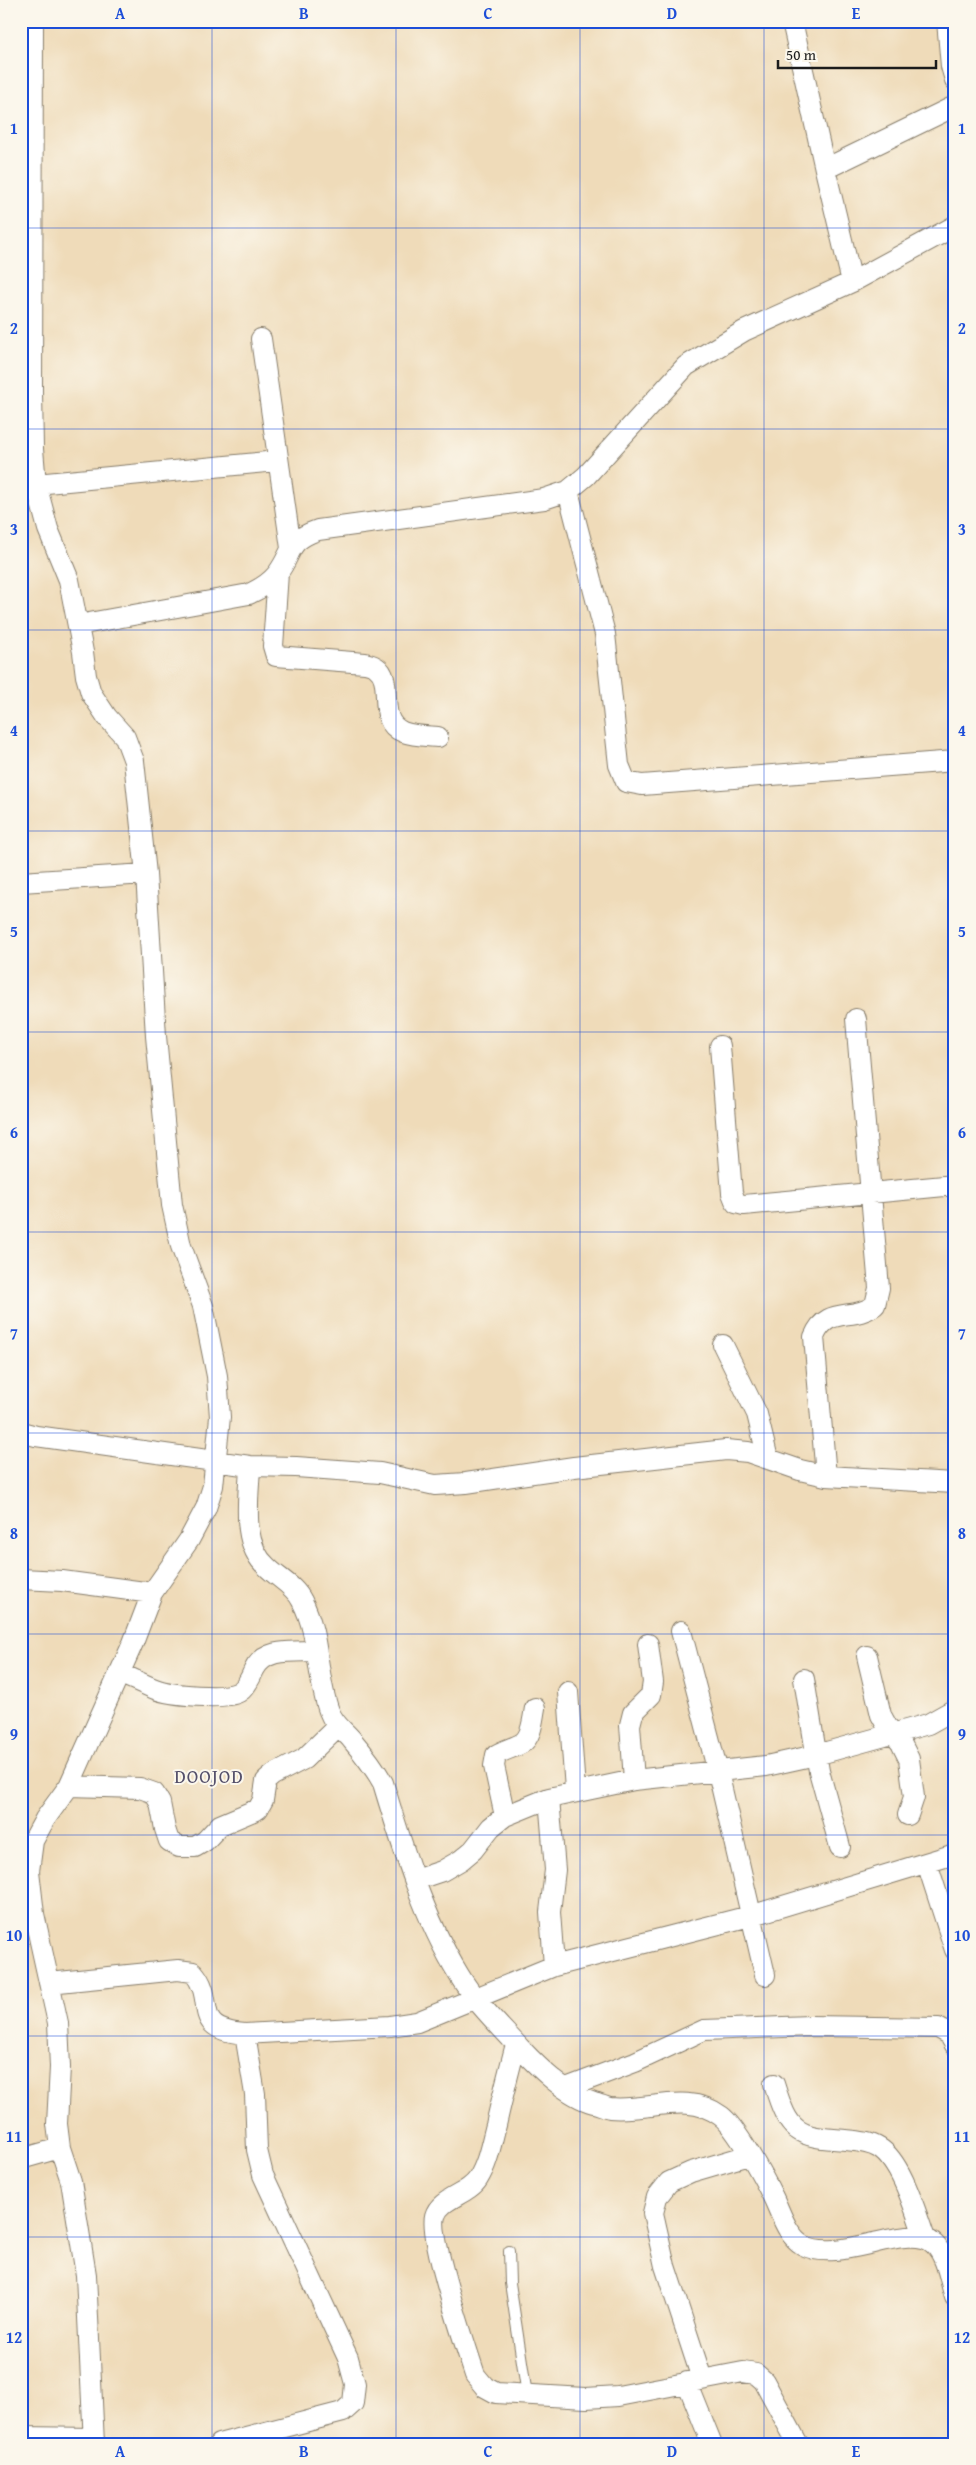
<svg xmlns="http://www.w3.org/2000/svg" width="976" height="2465" viewBox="0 0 976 2465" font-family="'Gentium Book Plus',serif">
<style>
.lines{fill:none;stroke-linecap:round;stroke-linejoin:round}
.service-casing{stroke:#867c6a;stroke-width:12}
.minor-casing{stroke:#867c6a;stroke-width:22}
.service{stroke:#fff;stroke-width:10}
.minor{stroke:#fff;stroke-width:20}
.grid{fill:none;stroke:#1d4ed8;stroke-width:1;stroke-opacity:0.55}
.labels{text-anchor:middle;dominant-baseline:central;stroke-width:4;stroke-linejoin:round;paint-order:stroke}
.quarter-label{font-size:19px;letter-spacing:1px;fill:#55506b;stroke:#fbf7ec}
.neatline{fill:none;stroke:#1d4ed8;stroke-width:2}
.grid-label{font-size:16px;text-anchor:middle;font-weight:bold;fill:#1d4ed8}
</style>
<rect width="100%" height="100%" fill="#fbf7ec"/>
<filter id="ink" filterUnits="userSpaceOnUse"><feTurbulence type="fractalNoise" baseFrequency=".02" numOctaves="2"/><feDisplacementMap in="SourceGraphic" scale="10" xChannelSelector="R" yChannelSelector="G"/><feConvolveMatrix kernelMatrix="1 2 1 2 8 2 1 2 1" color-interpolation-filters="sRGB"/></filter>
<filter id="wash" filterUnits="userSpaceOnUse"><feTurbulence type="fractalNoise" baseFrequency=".0096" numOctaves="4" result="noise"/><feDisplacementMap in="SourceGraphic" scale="20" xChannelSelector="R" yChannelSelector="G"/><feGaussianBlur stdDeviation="1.12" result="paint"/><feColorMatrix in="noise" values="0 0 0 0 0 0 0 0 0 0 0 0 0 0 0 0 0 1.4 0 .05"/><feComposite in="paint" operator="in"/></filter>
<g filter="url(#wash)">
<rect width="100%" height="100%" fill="#efdbb9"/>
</g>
<g filter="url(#ink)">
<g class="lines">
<defs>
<path id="service" d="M 509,2251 L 510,2283 L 527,2395"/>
<path id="minor" d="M 33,21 L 32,391 L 33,449 L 36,484 L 48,529 L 69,580 L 83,652 L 86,676 L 91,693 L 107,717 L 125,737 L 134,761 L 146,874 L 156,1036 L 172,1205 L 181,1246 L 203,1306 L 217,1376 L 220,1417 L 213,1486 L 206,1508 L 189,1540 L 152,1593 L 133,1643 L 69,1786 L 45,1819 L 33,1841 L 29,1871 L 34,1914 L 58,2023 L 60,2067 L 57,2124 L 60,2148 L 71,2181 L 86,2275 L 94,2444
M 792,21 L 825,169 L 852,282
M 947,21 L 951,66 L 955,80
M 825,169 L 955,106
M 261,339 L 291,548
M 36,484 L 277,461
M 568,491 L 605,634 L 619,765 L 626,782 L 642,785 L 955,761
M 278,573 L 273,646 L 276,656 L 365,663 C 369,664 374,665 376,667 C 396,680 374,721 403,732 C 414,736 426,736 438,737
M 78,625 L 249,594 C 260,589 269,584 277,574 C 294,552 286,541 318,530 L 544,499 L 568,491 L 586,476 L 686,366 L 744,331 L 852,282 L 955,226
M 21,882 L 146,874
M 720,1046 L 732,1193 L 736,1203 L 744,1205 L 955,1185
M 723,1345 L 757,1414 L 768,1459
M 21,1432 L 36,1436 L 250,1466 L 296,1467 L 380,1473 L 435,1485 L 466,1483 L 574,1467 L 726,1450 L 748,1452 L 800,1470 L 826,1476 L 955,1483
M 250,1466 C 249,1498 240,1543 267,1567 C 278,1578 295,1586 302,1601 C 320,1635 316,1676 329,1711 C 334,1725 344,1730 352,1740 C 364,1754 374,1767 383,1783 C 403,1849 423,1916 459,1975 C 475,2002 499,2025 520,2048 C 539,2068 567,2096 594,2103 C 599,2104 605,2107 610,2108 C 648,2112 688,2091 721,2116 C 736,2127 764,2178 773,2197 C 781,2213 787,2236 803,2245 C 840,2265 909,2220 934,2244 C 947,2256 950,2282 955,2297
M 826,1476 L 814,1337 C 827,1305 852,1322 875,1305 L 879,1288 L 856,1019
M 21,1579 L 62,1581 L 152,1593
M 681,1631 L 718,1772 L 765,1975
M 867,1656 L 881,1715 L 887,1726 L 901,1743 L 909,1759 L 914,1797 L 908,1815
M 119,1673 C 131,1678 143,1684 155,1689 C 170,1695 225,1700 239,1692 C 246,1688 251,1677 254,1670 C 265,1647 294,1652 316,1651
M 804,1679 L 819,1771 L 840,1847
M 568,1692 L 575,1790
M 634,1780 L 630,1725 L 633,1713 L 651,1695 L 653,1682 L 648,1644
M 69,1786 L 140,1788 L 154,1793 L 160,1803 L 165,1829 L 169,1841 L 179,1847 L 195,1847 L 205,1841 L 220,1825 L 258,1809 L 263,1800 L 266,1781 L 273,1775 L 304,1759 L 337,1727
M 549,1798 L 555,1870 L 550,1912 L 554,1966
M 505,1816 L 494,1766 L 496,1755 C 505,1749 514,1748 522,1743 C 532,1737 533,1718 535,1708
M 927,1863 L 955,1950
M 415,1880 L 442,1871 L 461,1860 L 473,1850 L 491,1827 L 505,1816 L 549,1798 L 634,1780 L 766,1766 L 816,1755 L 928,1724 L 955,1709
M 49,1983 L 178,1970 L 193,1972 C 219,2001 187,2029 245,2034 L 390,2026 L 417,2022 L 554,1966 L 750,1916 L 955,1854
M 516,2044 C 509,2071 502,2098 496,2125 C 491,2144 488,2163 478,2179 C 468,2195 440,2198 435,2216 C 429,2238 466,2347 475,2375 L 485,2387 L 496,2393 L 586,2398 L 618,2396 L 743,2372 L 756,2374 L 764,2381 L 798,2444
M 774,2084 C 789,2133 796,2137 846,2140 C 856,2141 870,2142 879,2148 C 902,2162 916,2214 925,2238
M 566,2088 L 635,2062 L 704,2030 L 810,2026 L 938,2028 L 949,2034 L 955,2045
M 21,2159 L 60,2148
M 702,2379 L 665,2266 L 653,2213 L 657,2197 L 669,2182 L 691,2172 L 749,2155
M 687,2382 L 712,2444
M 21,2437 L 94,2438
M 219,2444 L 343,2412 L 353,2403 L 355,2384 L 348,2358 L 263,2175 L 257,2150 L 255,2094 L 245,2034"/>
</defs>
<use href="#service" class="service-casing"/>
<use href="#minor" class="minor-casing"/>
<use href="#service" class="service"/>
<use href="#minor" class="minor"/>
</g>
</g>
<path class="grid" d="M 212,21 L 212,2444M 396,21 L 396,2444M 580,21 L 580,2444M 764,21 L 764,2444M 21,228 L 955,228M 21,429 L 955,429M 21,630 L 955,630M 21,831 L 955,831M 21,1032 L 955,1032M 21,1232 L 955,1232M 21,1433 L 955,1433M 21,1634 L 955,1634M 21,1835 L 955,1835M 21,2036 L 955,2036M 21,2237 L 955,2237"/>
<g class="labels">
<g class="quarter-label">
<text x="209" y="1776">DOOJOD</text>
</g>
</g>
<rect width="976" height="2465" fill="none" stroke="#fbf7ec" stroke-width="55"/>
<path d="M778 60v8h158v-8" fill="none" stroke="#1c1c1c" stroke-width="2.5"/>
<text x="786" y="60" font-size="15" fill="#1c1c1c" stroke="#fbf7ec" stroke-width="4" paint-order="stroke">50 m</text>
<rect x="28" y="28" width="920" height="2410" class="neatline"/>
<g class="grid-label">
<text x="120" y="19">A</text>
<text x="304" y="19">B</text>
<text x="488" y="19">C</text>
<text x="672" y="19">D</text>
<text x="856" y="19">E</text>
<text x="14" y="134">1</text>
<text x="962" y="134">1</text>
<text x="14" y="334">2</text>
<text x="962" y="334">2</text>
<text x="14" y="535">3</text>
<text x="962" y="535">3</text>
<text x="14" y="736">4</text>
<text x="962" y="736">4</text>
<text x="14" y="937">5</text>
<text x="962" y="937">5</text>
<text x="14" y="1138">6</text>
<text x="962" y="1138">6</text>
<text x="14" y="1339">7</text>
<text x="962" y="1339">7</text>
<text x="14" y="1539">8</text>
<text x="962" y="1539">8</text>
<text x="14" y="1740">9</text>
<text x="962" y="1740">9</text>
<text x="14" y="1941">10</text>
<text x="962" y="1941">10</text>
<text x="14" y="2142">11</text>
<text x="962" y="2142">11</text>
<text x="14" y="2343">12</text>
<text x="962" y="2343">12</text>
<text x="120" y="2457">A</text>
<text x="304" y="2457">B</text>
<text x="488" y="2457">C</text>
<text x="672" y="2457">D</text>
<text x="856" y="2457">E</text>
</g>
</svg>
